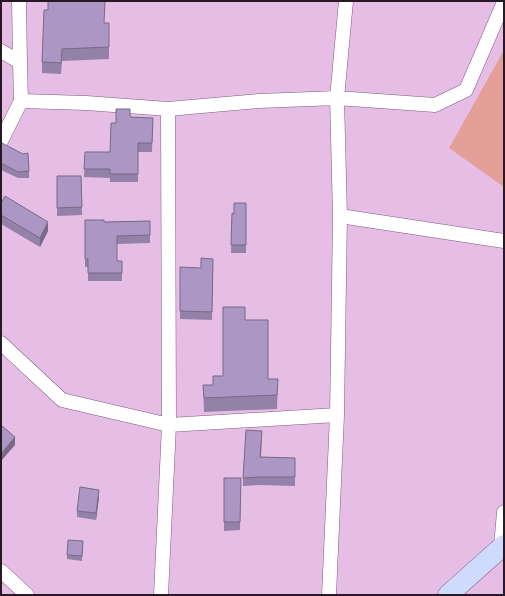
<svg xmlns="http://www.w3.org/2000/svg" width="505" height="596" viewBox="0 0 505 596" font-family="Inter,sans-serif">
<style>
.pitch{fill:#e4a098}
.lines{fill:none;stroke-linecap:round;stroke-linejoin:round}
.street-casing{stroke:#7e5a7e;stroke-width:15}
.secondary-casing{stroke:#7e5a7e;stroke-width:21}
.street{stroke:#fff;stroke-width:14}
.secondary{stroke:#cfdbfc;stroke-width:20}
.wall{fill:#9481a8}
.shaded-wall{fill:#786988}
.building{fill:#ac96c3;stroke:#786988}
</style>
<rect width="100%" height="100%" fill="#e6bee5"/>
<path class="pitch" d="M 504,50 L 504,187 L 449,148 Z"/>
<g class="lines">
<defs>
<path id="street" d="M 19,1 L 20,62
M 1,51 L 20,62 L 21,101 L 1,141
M 21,101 L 86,103 L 168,109 L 259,101 L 337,98 L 435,105 L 466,90 L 504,2
M 340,216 L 504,241
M 1,343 L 62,400 L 169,425 L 337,415
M 501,547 L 504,512
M 1,571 L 27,595
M 161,595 L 169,425 L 168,109
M 329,595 L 337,415 L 340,216 L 337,98 L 346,1"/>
<path id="secondary" d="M 448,595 L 504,545"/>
</defs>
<use href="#street" class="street-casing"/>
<use href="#secondary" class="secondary-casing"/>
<use href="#street" class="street"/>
<use href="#secondary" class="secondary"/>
</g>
<path class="wall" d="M 48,10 L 104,23 L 109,23 L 109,59 L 62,61 L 61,74 L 42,73 L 42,62 Z
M 130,117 L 153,118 L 152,152 L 138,152 L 138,182 L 110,182 L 110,178 L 84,177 L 85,152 L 110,152 L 116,123 Z
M 1,146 L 29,171 L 29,178 L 18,178 L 1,170 Z
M 57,176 L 81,176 L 82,215 L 57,216 Z
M 1,203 L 48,231 L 40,247 L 1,224 Z
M 246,203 L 246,253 L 231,253 L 232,213 L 234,214 Z
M 85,220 L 104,222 L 150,221 L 150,243 L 117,244 L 117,261 L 122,261 L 122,281 L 88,281 L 88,267 L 85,267 Z
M 213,267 L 212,320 L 180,319 L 180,311 L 201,268 Z
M 245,320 L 268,379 L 278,379 L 277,409 L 204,412 L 203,385 L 213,385 L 223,376 Z
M 262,439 L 261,457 L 295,458 L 295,486 L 259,485 L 243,486 L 243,478 Z
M 224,478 L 241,478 L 240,530 L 224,531 Z
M 99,497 L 96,520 L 77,517 L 77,511 Z
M 83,545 L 82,561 L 67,559 L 67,555 Z"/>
<path class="shaded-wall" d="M 48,222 L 48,231 L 40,247 L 40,238 Z
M 15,437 L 15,445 L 1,461 L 1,454 Z
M 99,490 L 99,497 L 96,520 L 96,513 Z"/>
<path class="building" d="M 48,1 L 105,1 L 104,23 L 109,23 L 109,47 L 62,49 L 61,63 L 42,62 L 44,10 L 48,10 Z
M 116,109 L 130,109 L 130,117 L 153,118 L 152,143 L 138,143 L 138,174 L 110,174 L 110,169 L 84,169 L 85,152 L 110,152 L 111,123 L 116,123 Z
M 2,143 L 23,154 L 28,153 L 29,171 L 18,172 L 1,163 L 1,146 Z
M 57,176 L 81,176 L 82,207 L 57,208 Z
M 5,196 L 48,222 L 40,238 L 1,215 L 1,203 Z
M 234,203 L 246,203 L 246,245 L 231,245 L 232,213 L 234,214 Z
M 85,220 L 104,220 L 104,222 L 150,221 L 150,235 L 117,236 L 117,261 L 122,261 L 122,273 L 88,273 L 88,259 L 85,259 Z
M 201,258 L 213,259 L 212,312 L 180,311 L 180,267 L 201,268 Z
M 223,307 L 245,307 L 245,320 L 268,320 L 268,379 L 278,379 L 277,395 L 204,398 L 203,385 L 213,385 L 213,376 L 223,376 Z
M 1,425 L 15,437 L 1,454 Z
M 246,430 L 262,431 L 260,457 L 295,458 L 295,477 L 259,477 L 243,478 Z
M 224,478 L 241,478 L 240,522 L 224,522 Z
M 80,487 L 99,490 L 96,513 L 77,511 Z
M 68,540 L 83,541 L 82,556 L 67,555 Z"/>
<rect width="505" height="596" fill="none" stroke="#271826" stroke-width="4"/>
</svg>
